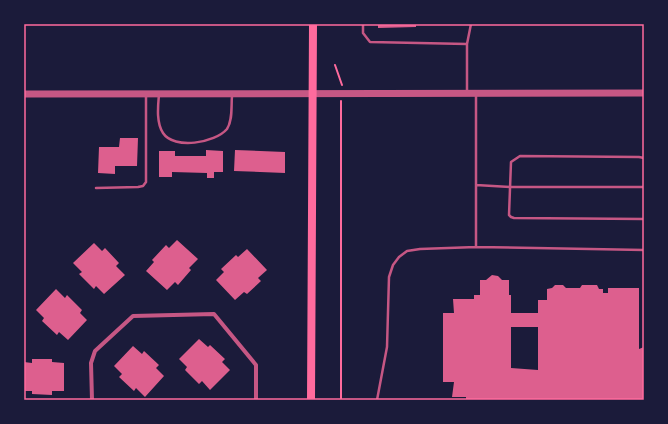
<svg xmlns="http://www.w3.org/2000/svg" width="668" height="424" viewBox="0 0 668 424" font-family="Cabin,sans-serif">
<style>
.building{fill:#dd5f8e;fill-rule:evenodd}
.lines{fill:none;stroke-linecap:round;stroke-linejoin:round}
.path{stroke:#ff6b9d;stroke-width:2}
.service{stroke:#c65784;stroke-width:2.5}
.minor{stroke:#c65784;stroke-width:4}
.tertiary{stroke:#c65784;stroke-width:7}
.secondary{stroke:#ff6b9d;stroke-width:8}
.neatline{fill:none;stroke:#ff6b9d;stroke-width:1.5}
</style>
<rect width="100%" height="100%" fill="#1b1b3a"/>
<path class="building" d="M 378,24 L 416,24 L 416,27 L 378,28 Z
M 120,138 L 138,138 L 137,166 L 115,166 L 115,174 L 98,173 L 99,147 L 119,147 Z
M 206,150 L 223,151 L 223,172 L 214,172 L 214,178 L 207,178 L 207,173 L 172,172 L 172,177 L 159,177 L 159,151 L 175,151 L 175,156 L 206,156 Z
M 235,150 L 285,152 L 285,173 L 234,171 Z
M 177,240 L 198,259 L 189,268 L 191,270 L 178,285 L 175,282 L 167,290 L 146,271 L 154,262 L 152,260 L 166,245 L 169,248 Z
M 94,243 L 102,251 L 105,248 L 119,263 L 116,266 L 125,275 L 104,294 L 96,286 L 94,289 L 79,274 L 82,272 L 73,263 Z
M 247,249 L 267,270 L 258,278 L 261,281 L 247,294 L 244,292 L 235,300 L 216,280 L 224,272 L 221,269 L 236,255 L 238,257 Z
M 492,275 L 498,276 L 502,280 L 509,280 L 509,295 L 511,295 L 511,313 L 538,313 L 538,300 L 547,300 L 547,289 L 552,288 L 555,285 L 563,285 L 566,288 L 580,288 L 582,285 L 597,285 L 599,289 L 603,289 L 603,293 L 608,293 L 608,288 L 639,288 L 639,349 L 644,347 L 644,400 L 466,400 L 466,397 L 452,397 L 454,382 L 443,382 L 443,313 L 454,313 L 453,299 L 474,299 L 474,295 L 480,295 L 480,280 L 486,280 ZM 511,327 L 538,327 L 538,370 L 511,368 Z
M 56,289 L 65,298 L 67,295 L 82,310 L 80,313 L 87,320 L 68,340 L 59,332 L 57,335 L 42,321 L 44,318 L 36,310 Z
M 199,339 L 208,347 L 210,345 L 225,359 L 222,362 L 230,370 L 210,390 L 202,381 L 199,384 L 185,370 L 187,367 L 179,359 Z
M 133,346 L 142,354 L 144,351 L 159,365 L 156,368 L 164,376 L 145,397 L 136,388 L 134,391 L 119,377 L 122,374 L 114,366 Z
M 32,359 L 52,359 L 52,362 L 64,363 L 64,391 L 52,391 L 52,395 L 32,394 L 32,391 L 24,391 L 24,362 L 32,363 Z"/>
<g class="lines">
<path class="path" d="M 335,65 L 342,85
M 341,400 L 341,101"/>
<path class="service" d="M 363,24 L 363,33 L 370,42 L 467,44 L 467,91
M 467,44 L 471,24
M 159,94 C 158,106 156,122 163,133 C 174,150 215,143 227,129 C 233,120 231,106 232,96
M 644,158 L 639,157 L 520,156 L 511,162 L 509,215 L 511,217 L 514,218 L 644,219
M 476,185 L 510,187 L 644,187
M 96,188 L 138,187 L 143,186 L 146,182 L 146,94
M 476,247 L 644,250
M 377,400 L 387,347 L 389,277 L 393,265 L 399,257 L 407,251 L 420,249 L 476,247 L 476,94"/>
<path class="minor" d="M 92,400 L 91,363 L 95,351 L 133,316 L 214,314 L 256,365 L 256,400"/>
<path class="tertiary" d="M 24,94 L 644,93"/>
<path class="secondary" d="M 311,400 L 313,24"/>
</g>
<rect width="668" height="424" fill="none" stroke="#1b1b3a" stroke-width="50"/>
<rect x="25" y="25" width="618" height="374" class="neatline"/>
</svg>
